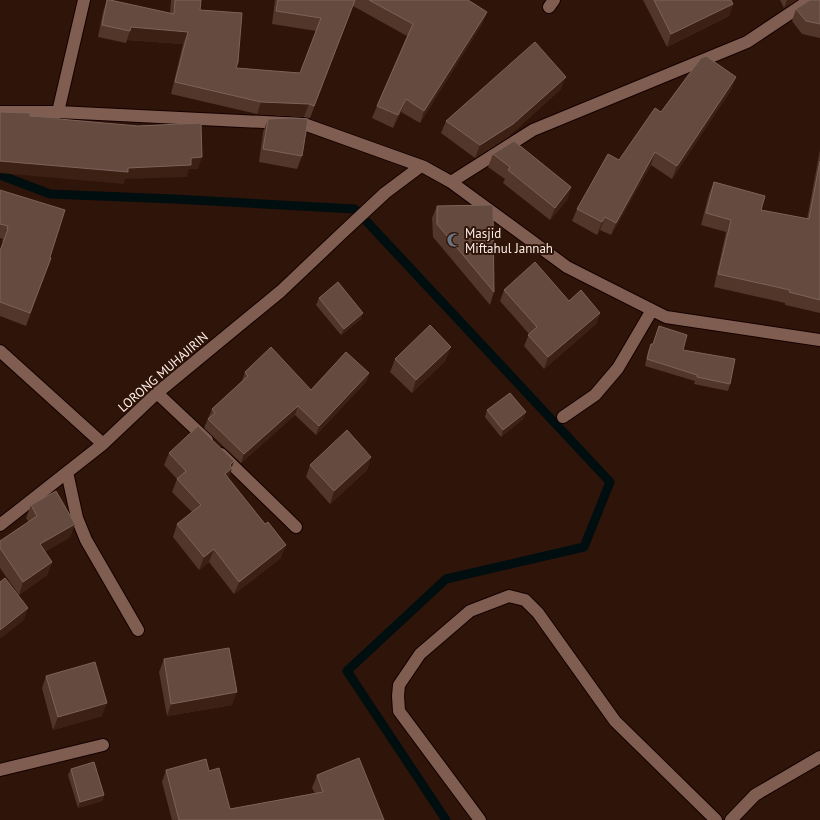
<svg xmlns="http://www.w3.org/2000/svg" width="820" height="820" viewBox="0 0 820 820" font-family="'PT Sans',sans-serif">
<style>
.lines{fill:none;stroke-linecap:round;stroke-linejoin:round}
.stream{stroke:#000e0f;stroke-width:9}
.street-casing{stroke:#150100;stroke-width:14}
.street{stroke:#7f5e51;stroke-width:12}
.wall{fill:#52362a}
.shaded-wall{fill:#3c2014}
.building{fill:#644a3f;stroke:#7c6359}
.labels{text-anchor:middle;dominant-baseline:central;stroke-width:4;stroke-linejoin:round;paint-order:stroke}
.poi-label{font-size:13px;fill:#feeee8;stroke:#2f1409;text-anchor:start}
.street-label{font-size:13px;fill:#feeee8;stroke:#2f1409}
</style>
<rect width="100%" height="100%" fill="#2f1409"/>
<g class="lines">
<path class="stream" d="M 0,175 L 50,194 L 174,199 L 355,209 L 610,482 L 584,547 L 446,579 L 347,671 L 446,820"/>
<defs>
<path id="street" d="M 549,7 L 554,0
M 0,112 L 58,112 L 304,124 L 424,167 L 451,182 L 567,267 L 666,317 L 820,340
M 58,112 L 84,0
M 451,182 L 533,130 L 747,42 L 810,0
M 0,351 L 103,444
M 157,393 L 207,440
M 563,417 L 595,395 L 618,368 L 652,310
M 221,454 L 296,527
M 67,472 L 77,518 L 86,540 L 138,630
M 0,525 L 103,444 L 157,393 L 281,291 L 340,235 L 385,193 L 421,166
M 0,770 L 103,745
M 480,820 L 399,711 L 398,696 L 399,685 L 420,654 L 470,611 L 509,596 L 525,600 L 538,613 L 615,721 L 716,820
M 731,820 L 755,795 L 820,757"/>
</defs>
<use href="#street" class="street-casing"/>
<use href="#street" class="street"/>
</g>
<path class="wall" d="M 107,0 L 170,13 L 171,0 L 201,0 L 200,10 L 236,68 L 300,73 L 316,31 L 272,24 L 275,0 L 468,0 L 487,12 L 482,24 L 420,123 L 401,112 L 393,128 L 372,118 L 377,106 L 407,36 L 353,6 L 310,118 L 304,117 L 257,114 L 171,94 L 183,44 L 127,40 L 126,43 L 98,37 L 103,12 Z
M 643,0 L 731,0 L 733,4 L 729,16 L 667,47 Z
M 780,0 L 797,0 L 784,8 Z
M 820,0 L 820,38 L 802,34 L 792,21 L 796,9 Z
M 736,77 L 731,90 L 672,179 L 651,165 L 611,235 L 600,230 L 597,235 L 572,221 L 577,209 L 661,112 Z
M 561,89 L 508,137 L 475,158 L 441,133 L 446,121 Z
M 268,119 L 302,156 L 297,169 L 259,162 L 263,132 Z
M 820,150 L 820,313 L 785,305 L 785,303 L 714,287 L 726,232 L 701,225 L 709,194 L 714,182 L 761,210 L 807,219 Z
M 493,154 L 571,187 L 567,200 L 550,220 L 503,183 L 505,179 L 488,167 Z
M 0,190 L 50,257 L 51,258 L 26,326 L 0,316 L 0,251 L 4,242 L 2,241 L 3,239 L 0,238 Z
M 437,206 L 494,292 L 490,305 L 433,237 L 432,218 Z
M 504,290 L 569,301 L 600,313 L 596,324 L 544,369 L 524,346 L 529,334 L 500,301 Z
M 319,298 L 361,319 L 341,335 L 316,305 Z
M 651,344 L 683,350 L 730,384 L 728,391 L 694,384 L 695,381 L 645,366 L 648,351 Z
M 395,359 L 446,360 L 412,393 L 390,372 Z
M 245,372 L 311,390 L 369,373 L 366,382 L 316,435 L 295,415 L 241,463 L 204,428 L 212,409 L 242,381 Z
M 487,410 L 523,419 L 501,437 L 485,417 Z
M 169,453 L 234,461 L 228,478 L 281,558 L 234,594 L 209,562 L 199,570 L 173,537 L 177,524 L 192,512 L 172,492 L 177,479 L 164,465 Z
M 371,457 L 367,470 L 330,504 L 306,477 L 310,465 Z
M 31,505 L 75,524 L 70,537 L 44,552 L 52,562 L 47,575 L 19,595 L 0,568 L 0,541 L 29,522 L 26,518 Z
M 164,659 L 232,705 L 167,716 L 159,672 Z
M 46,676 L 102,716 L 53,730 L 42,688 Z
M 71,769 L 104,795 L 102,801 L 78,808 L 68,775 Z
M 166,770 L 209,771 L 230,809 L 315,793 L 312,788 L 317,775 L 384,820 L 172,820 L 162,782 Z"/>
<path class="shaded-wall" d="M 787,0 L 797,0 L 784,8 Z
M 733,4 L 729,16 L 667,47 L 671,34 Z
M 487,12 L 482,24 L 420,123 L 424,111 Z
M 131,27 L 188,32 L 183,44 L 127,40 Z
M 566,77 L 561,89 L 508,137 L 475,158 L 480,145 Z
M 736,77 L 731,90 L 672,179 L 677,166 Z
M 406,99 L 401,112 L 393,128 L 398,115 Z
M 261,102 L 309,104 L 304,117 L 257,114 Z
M 655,152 L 651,165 L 611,235 L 616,223 Z
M 202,157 L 198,169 L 189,169 L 187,177 L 125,179 L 124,184 L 0,173 L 0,161 L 128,168 L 191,158 Z
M 571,187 L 567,200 L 550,220 L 555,208 Z
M 605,217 L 600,230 L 597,235 L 602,222 Z
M 363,313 L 361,319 L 341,335 L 344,329 Z
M 600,313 L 596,324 L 544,369 L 548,357 Z
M 451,347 L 446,360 L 412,393 L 416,380 Z
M 369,373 L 366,382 L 316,435 L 319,426 Z
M 298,406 L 295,415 L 241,463 L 244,454 Z
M 526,412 L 523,419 L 501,437 L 503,430 Z
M 371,457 L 367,470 L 330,504 L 334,491 Z
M 234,461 L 231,469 L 232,468 L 228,481 L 225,474 L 230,465 Z
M 75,524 L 70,537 L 35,557 L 40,544 Z
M 286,545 L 281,558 L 234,594 L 239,582 Z
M 214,549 L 209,562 L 199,570 L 204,557 Z
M 52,562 L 47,575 L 19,595 L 23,582 Z
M 28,608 L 24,620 L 0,639 L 0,630 Z
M 237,692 L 232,705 L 167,716 L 171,704 Z
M 107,703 L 102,716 L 53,730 L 58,717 Z
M 104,795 L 102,801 L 78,808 L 80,802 Z"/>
<path class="building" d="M 107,0 L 110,0 L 174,14 L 175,0 L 201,0 L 200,10 L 242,13 L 238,62 L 236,68 L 300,73 L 321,18 L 276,11 L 278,0 L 355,0 L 314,106 L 309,104 L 261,102 L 175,82 L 188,32 L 131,27 L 130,31 L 102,25 Z
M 369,0 L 468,0 L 487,12 L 424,111 L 406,99 L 398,115 L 377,106 L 413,24 Z
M 654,0 L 731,0 L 733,4 L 671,34 Z
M 810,0 L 820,0 L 820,24 L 806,21 L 796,9 Z
M 535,42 L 566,77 L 513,124 L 480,145 L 446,121 Z
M 706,56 L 736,77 L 677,166 L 655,152 L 616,223 L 605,217 L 602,222 L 577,209 L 608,154 L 619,160 L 655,108 L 661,112 L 701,58 Z
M 0,112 L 30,113 L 30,116 L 59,118 L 59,119 L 138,126 L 201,123 L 202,157 L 191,158 L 191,165 L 128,168 L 128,172 L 0,161 Z
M 289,118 L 308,119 L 302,156 L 263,149 L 268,119 Z
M 514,141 L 571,187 L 555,208 L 508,170 L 510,167 L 493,154 Z
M 820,161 L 820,300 L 789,292 L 790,290 L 718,274 L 731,220 L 706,213 L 714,182 L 765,196 L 761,210 L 809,219 Z
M 0,190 L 65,210 L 50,257 L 51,258 L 30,313 L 0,302 L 0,251 L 8,229 L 7,229 L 8,226 L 0,224 Z
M 491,205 L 493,206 L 494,292 L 437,224 L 437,206 Z
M 535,262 L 569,301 L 581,290 L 600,313 L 548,357 L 528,335 L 537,327 L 504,290 Z
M 338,282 L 363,313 L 344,329 L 319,298 Z
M 430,325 L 451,347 L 416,380 L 395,359 Z
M 659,326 L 687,335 L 683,350 L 735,359 L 730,384 L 697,377 L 697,375 L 647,359 L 651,344 L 653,344 Z
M 271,347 L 311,390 L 346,352 L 369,373 L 319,426 L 298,406 L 244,454 L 208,419 L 215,413 L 212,409 L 248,376 L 245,372 Z
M 510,393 L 526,412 L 503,430 L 487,410 Z
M 198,426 L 234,461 L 230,465 L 232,468 L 225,474 L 265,524 L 268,522 L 286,545 L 239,582 L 214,549 L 204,557 L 177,524 L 201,505 L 177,479 L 186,471 L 169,453 Z
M 347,430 L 371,457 L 334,491 L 310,465 Z
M 56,491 L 75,524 L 40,544 L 52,562 L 23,582 L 0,548 L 0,541 L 37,516 L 31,505 Z
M 5,578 L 28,608 L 0,630 L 0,582 Z
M 229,648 L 237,692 L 171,704 L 164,659 Z
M 95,662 L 107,703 L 58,717 L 46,676 Z
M 359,758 L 384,820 L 179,820 L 166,770 L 206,759 L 209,771 L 219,768 L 230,809 L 323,792 L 317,775 Z
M 94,762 L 104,795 L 80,802 L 71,769 Z"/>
<defs>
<symbol id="mosque-bare" viewBox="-9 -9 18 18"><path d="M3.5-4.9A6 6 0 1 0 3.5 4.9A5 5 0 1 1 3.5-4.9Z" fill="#6b7280" stroke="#2f1409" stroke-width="2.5" paint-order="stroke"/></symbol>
</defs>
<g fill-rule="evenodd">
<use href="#mosque-bare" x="444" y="230" width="20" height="20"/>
</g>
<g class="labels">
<g class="poi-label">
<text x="465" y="233">Masjid<tspan x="465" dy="15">Miftahul Jannah</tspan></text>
</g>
<g class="street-label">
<text transform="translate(163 372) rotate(-41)">LORONG MUHAJIRIN</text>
</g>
</g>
</svg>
